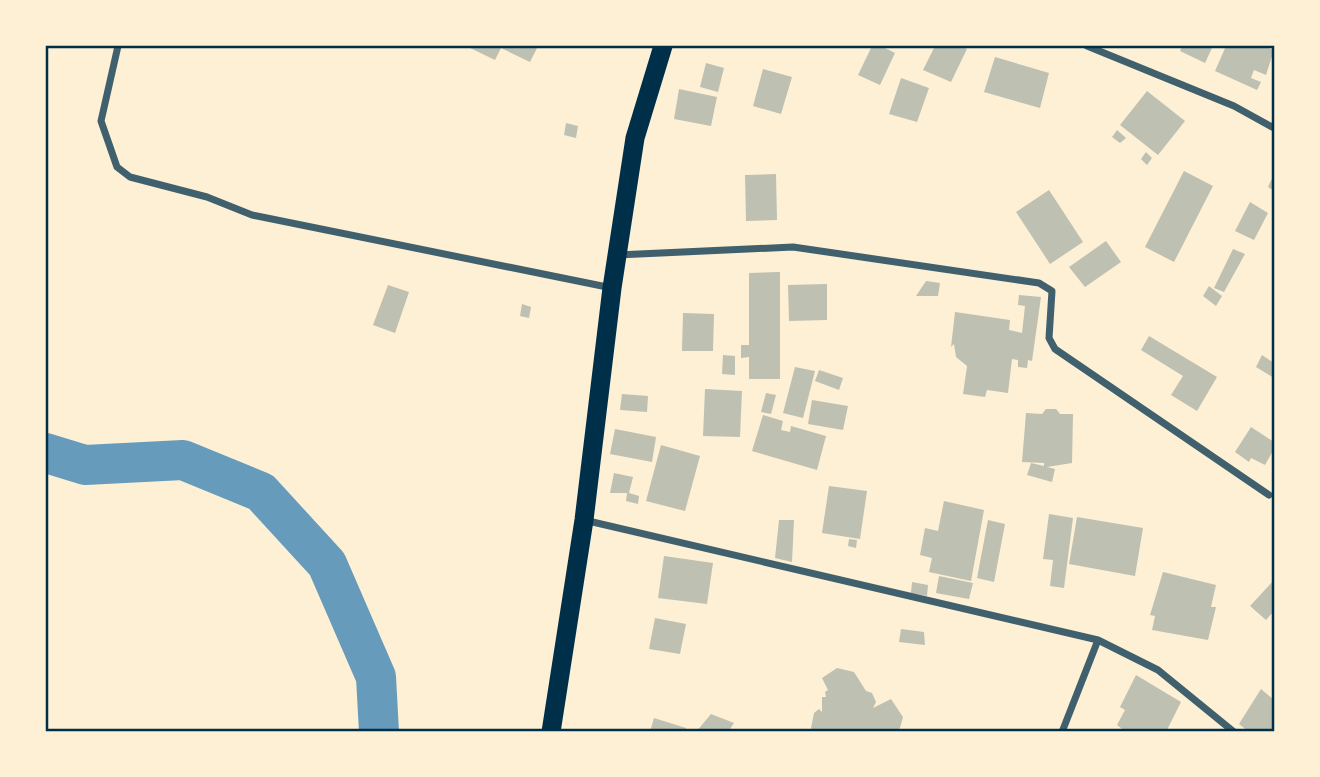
<svg xmlns="http://www.w3.org/2000/svg" width="1320" height="777" viewBox="0 0 1320 777" font-family="'Roboto Serif',serif">
<style>
.lines{fill:none;stroke-linecap:round;stroke-linejoin:round}
.river{stroke:#669bbc;stroke-width:40}
.building{fill:#bec0b2}
.minor{stroke:#3f606c;stroke-width:7}
.trunk{stroke:#003049;stroke-width:19}
.neatline{fill:none;stroke:#003049;stroke-width:2.5}
</style>
<rect width="100%" height="100%" fill="#fdf0d5"/>
<g class="lines">
<path class="river" d="M 46,453 L 85,465 L 183,460 L 261,492 L 327,564 L 376,677 L 379,732"/>
</g>
<path class="building" d="M 466,46 L 538,46 L 530,62 L 501,48 L 495,60 Z
M 872,46 L 881,46 L 895,53 L 880,85 L 858,75 Z
M 935,46 L 960,46 L 967,49 L 951,82 L 923,70 Z
M 1182,46 L 1213,46 L 1205,63 L 1180,51 Z
M 1226,46 L 1264,46 L 1274,50 L 1266,75 L 1254,70 L 1251,78 L 1261,82 L 1257,90 L 1215,71 Z
M 995,57 L 1049,73 L 1040,108 L 984,92 Z
M 706,63 L 724,68 L 718,92 L 700,87 Z
M 763,69 L 792,77 L 781,114 L 753,106 Z
M 901,78 L 929,88 L 917,122 L 889,114 Z
M 679,89 L 717,97 L 711,126 L 674,119 Z
M 1147,91 L 1185,121 L 1158,155 L 1120,125 Z
M 566,123 L 578,126 L 576,138 L 564,135 Z
M 1117,130 L 1126,138 L 1120,143 L 1112,137 Z
M 1146,152 L 1152,158 L 1147,165 L 1141,159 Z
M 1184,171 L 1213,186 L 1174,262 L 1145,247 Z
M 776,174 L 777,220 L 746,221 L 745,175 Z
M 1274,174 L 1274,191 L 1268,187 Z
M 1049,190 L 1083,242 L 1050,264 L 1016,212 Z
M 1250,202 L 1268,213 L 1254,240 L 1235,231 Z
M 1106,241 L 1121,262 L 1085,287 L 1069,267 Z
M 1233,249 L 1245,254 L 1224,292 L 1214,288 Z
M 780,272 L 780,379 L 749,379 L 749,357 L 741,358 L 741,345 L 749,345 L 749,273 Z
M 926,281 L 940,283 L 938,296 L 916,296 Z
M 827,284 L 827,320 L 789,321 L 788,285 Z
M 388,285 L 409,292 L 395,333 L 373,325 Z
M 1209,286 L 1222,296 L 1216,306 L 1203,296 Z
M 1019,295 L 1041,297 L 1032,361 L 1028,360 L 1027,368 L 1018,367 L 1018,360 L 1012,359 L 1008,393 L 987,390 L 985,397 L 963,394 L 967,366 L 956,357 L 954,344 L 951,347 L 955,312 L 1010,320 L 1009,330 L 1022,333 L 1025,306 L 1018,305 Z
M 522,304 L 531,307 L 529,318 L 520,316 Z
M 683,313 L 714,314 L 713,351 L 682,351 Z
M 1149,336 L 1217,377 L 1197,411 L 1171,395 L 1183,376 L 1141,350 Z
M 723,355 L 735,356 L 735,375 L 722,374 Z
M 1262,355 L 1274,363 L 1274,378 L 1256,367 Z
M 795,367 L 815,371 L 803,418 L 783,413 Z
M 819,370 L 843,378 L 839,390 L 815,381 Z
M 705,389 L 742,391 L 740,437 L 703,436 Z
M 766,393 L 776,395 L 771,414 L 761,412 Z
M 622,394 L 648,396 L 647,412 L 620,410 Z
M 812,400 L 848,406 L 843,430 L 808,424 Z
M 1046,409 L 1056,409 L 1060,414 L 1073,414 L 1072,463 L 1047,467 L 1055,469 L 1052,482 L 1027,475 L 1031,463 L 1044,466 L 1044,463 L 1022,462 L 1026,413 L 1042,414 Z
M 763,415 L 783,421 L 781,430 L 790,432 L 791,426 L 826,436 L 817,470 L 752,451 Z
M 1251,427 L 1274,442 L 1274,449 L 1265,465 L 1251,458 L 1249,462 L 1235,452 Z
M 615,429 L 656,437 L 652,462 L 610,454 Z
M 661,445 L 700,456 L 685,511 L 646,501 Z
M 614,473 L 633,477 L 629,493 L 639,496 L 638,504 L 626,501 L 627,493 L 610,493 Z
M 829,486 L 867,491 L 860,539 L 822,533 Z
M 944,501 L 984,510 L 971,581 L 929,572 L 932,558 L 920,555 L 925,528 L 938,531 Z
M 1049,514 L 1073,518 L 1064,588 L 1050,586 L 1053,560 L 1043,559 Z
M 1077,517 L 1143,528 L 1135,576 L 1069,564 Z
M 779,520 L 794,520 L 792,562 L 775,558 Z
M 988,520 L 1005,524 L 994,582 L 977,578 Z
M 849,539 L 857,540 L 856,548 L 848,546 Z
M 664,556 L 713,563 L 707,604 L 658,598 Z
M 1163,572 L 1216,585 L 1211,607 L 1216,607 L 1208,640 L 1152,630 L 1155,616 L 1150,615 Z
M 939,576 L 973,583 L 969,599 L 936,593 Z
M 1274,580 L 1274,611 L 1266,620 L 1250,606 Z
M 912,582 L 928,585 L 927,596 L 911,593 Z
M 655,618 L 686,624 L 680,654 L 649,649 Z
M 901,629 L 924,632 L 925,645 L 899,642 Z
M 837,668 L 854,672 L 866,691 L 872,693 L 876,702 L 873,708 L 891,699 L 903,717 L 900,728 L 895,732 L 813,732 L 811,728 L 814,713 L 819,709 L 822,712 L 822,697 L 826,697 L 825,692 L 828,690 L 822,678 Z
M 1136,675 L 1181,702 L 1166,732 L 1126,732 L 1117,725 L 1125,710 L 1120,707 Z
M 1261,689 L 1274,700 L 1274,732 L 1249,732 L 1239,724 Z
M 711,714 L 734,723 L 728,732 L 696,732 Z
M 654,718 L 686,728 L 685,732 L 650,732 Z"/>
<g class="lines">
<path class="minor" d="M 118,46 L 101,121 L 117,167 L 130,177 L 207,197 L 252,215 L 612,288
M 1087,46 L 1234,106 L 1274,128
M 617,255 L 793,247 L 1039,283 L 1052,291 L 1049,338 L 1055,349 L 1269,495
M 584,520 L 1098,640 L 1158,670 L 1234,732
M 1062,732 L 1098,640"/>
<path class="trunk" d="M 551,732 L 584,520 L 612,288 L 635,138 L 663,46"/>
</g>
<rect width="1320" height="777" fill="none" stroke="#fdf0d5" stroke-width="94"/>
<rect x="47" y="47" width="1226" height="683" class="neatline"/>
</svg>
